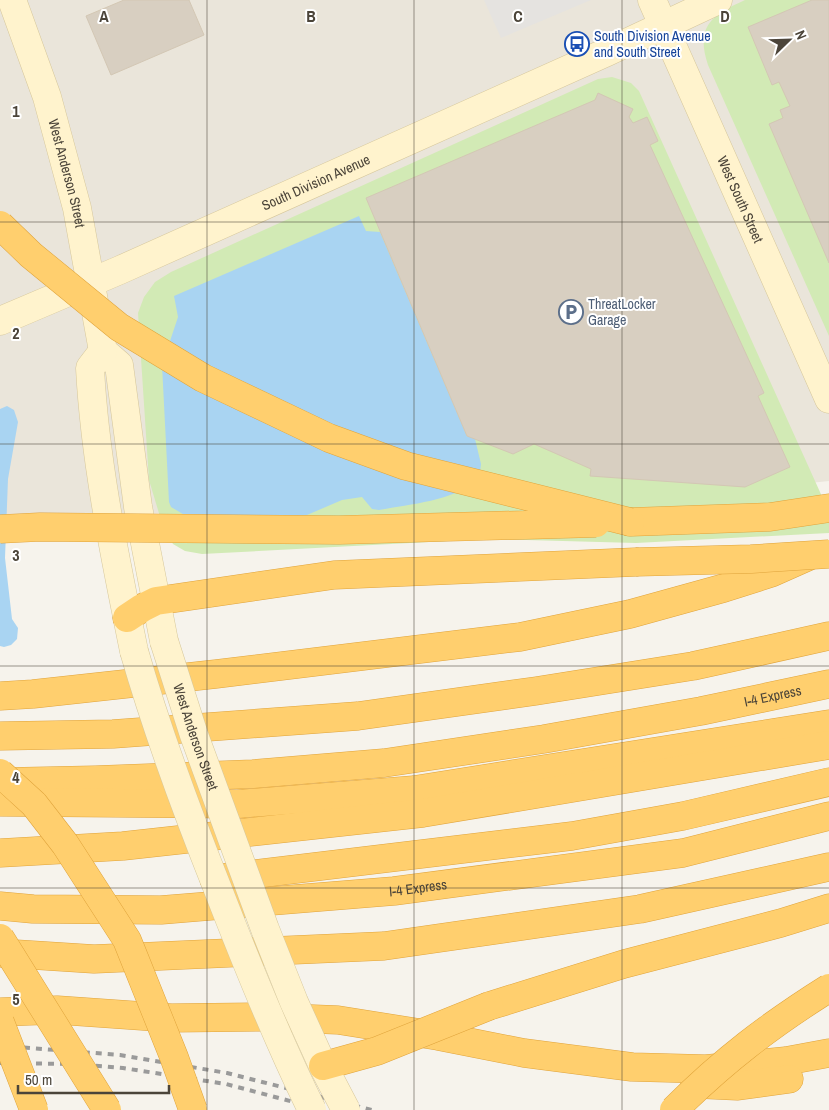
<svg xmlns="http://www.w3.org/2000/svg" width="829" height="1110" viewBox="0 0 829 1110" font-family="'Archivo Narrow',sans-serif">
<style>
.residential{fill:#eae5da}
.green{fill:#d2eab5}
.parking{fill:#e5e3e0}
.water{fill:#a9d4f2}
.building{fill:#d8cfc1;stroke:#d3c7b4}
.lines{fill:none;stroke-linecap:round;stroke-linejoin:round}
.secondary-casing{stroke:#d6c79b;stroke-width:29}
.highway-casing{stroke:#e0a43c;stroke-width:29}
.secondary{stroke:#fff3cd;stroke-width:28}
.highway{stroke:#ffcf6e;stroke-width:28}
.rail{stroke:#9a9a9a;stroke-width:4;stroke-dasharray:6 6;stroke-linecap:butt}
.secondary-bridge-casing{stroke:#d6c79b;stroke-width:29;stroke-linecap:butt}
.highway-bridge-casing{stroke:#e0a43c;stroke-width:29;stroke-linecap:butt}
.secondary-bridge{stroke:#fff3cd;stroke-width:28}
.highway-bridge{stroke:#ffcf6e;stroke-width:28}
.grid{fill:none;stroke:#4b4439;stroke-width:1;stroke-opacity:0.55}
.labels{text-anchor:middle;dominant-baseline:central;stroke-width:4;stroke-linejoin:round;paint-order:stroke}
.transit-label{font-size:14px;fill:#164399;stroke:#fff;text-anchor:start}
.street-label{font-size:14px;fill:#4b4439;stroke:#fff}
.service-label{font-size:14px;fill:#4e5e75;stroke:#fff;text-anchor:start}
.grid-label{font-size:16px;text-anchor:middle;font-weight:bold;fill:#4b4439;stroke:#fff;stroke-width:4;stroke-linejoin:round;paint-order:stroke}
</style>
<rect width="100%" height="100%" fill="#f6f3ec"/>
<path class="residential" d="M 0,0 L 829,0 L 829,481 L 715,493 L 241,511 L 0,518 Z"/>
<path class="green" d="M 745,0 L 829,0 L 829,336 L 708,65 C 695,26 712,15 745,0 Z
M 612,77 L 631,83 L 639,91 L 829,512 L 829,533 L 636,543 L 486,539 L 202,554 L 185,551 L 173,544 L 164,530 L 149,480 L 138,313 L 144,297 L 155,282 L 171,272 L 598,79 Z"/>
<path class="parking" d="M 484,0 L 591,0 L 501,38 Z"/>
<path class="water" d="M 359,216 L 366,231 L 380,232 L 467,436 L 475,439 L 481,464 L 479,480 C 451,501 412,504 379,510 L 372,509 L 362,497 L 342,500 L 307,515 L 219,522 L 188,517 L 171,507 L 169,502 L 162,365 L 178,317 L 174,296 Z
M 7,406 L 14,410 L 18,422 L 8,479 L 5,558 L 12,619 L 18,628 L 17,639 L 11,645 L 4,647 L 0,646 L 0,409 Z"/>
<path class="building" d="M 124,0 L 189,0 L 204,35 L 111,75 L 86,16 Z
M 812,0 L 829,0 L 829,263 L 769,124 L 783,118 L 780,110 L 790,106 L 779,82 L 772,85 L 748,27 Z
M 598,93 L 633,109 L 629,117 L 633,123 L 647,117 L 658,141 L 650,145 L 764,393 L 758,396 L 790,467 L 745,487 L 590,476 L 591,469 L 534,444 L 513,454 L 467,436 L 366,198 L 595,100 Z"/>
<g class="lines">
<defs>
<g id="secondary">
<path id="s1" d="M 12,0 L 47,97 L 77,208 L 103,351 L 119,365 L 138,507 L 164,641"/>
<path id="s2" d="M 652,0 L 829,399"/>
<path id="s3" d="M 0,321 L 120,270 L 607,52 L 718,0"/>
<path d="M 103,351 L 90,368 C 95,463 115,557 134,651"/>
</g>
<g id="highway">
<path d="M 630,522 L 770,517 L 829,508"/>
<path d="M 127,618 L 142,608 L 156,601 L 334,575 L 636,562"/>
<path d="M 0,696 L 33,694 L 216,674 L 520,637 L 630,614 L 724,588 L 771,573 L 807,557"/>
<path d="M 0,736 L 113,734 L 358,716 L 536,691 L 693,666 L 829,636"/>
<path id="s4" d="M 0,782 L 96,780 L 253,774 L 384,763 L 544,739 L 701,711 L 829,684"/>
<path d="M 0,802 L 238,804 L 414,790 L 829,724"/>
<path d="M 0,853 L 123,846 L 423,813 L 829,745"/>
<path d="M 214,879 L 572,836 L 683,816 L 829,782"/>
<path id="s5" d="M 0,906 L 33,909 L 161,910 L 394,891 L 683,853 L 829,816"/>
<path d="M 0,953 L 94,959 L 384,946 L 640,909 L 829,867"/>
<path d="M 489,1006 L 624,964 L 781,923 L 829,908"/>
<path d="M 0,1012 L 57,1010 L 171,1018 L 264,1017 L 338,1020 L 438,1036 L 524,1053 L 632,1067 L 706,1069 L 786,1061 L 829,1053"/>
<path d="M 695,1084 L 738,1086 L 789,1079"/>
</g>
</defs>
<use href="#secondary" class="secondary-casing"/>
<use href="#highway" class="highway-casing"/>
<use href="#secondary" class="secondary"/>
<use href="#highway" class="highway"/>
<path class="rail" d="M 0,1048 L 17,1047 L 120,1055 L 227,1073 L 372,1110
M 0,1063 L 73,1064 L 123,1068 L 226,1084 L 324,1110"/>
<defs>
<g id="secondary-bridge">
<path id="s6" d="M 164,641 L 194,735 L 265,929 L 294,1002 L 323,1066 L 346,1110"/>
<path d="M 134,651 C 157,731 186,809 217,887 C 246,962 276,1037 312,1110"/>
</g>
<path id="highway-bridge" d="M 0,225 L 31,255 L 119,327 L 203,378 L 329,438 L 406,466 L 630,522
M 0,529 L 40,527 L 339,530 L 596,523
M 636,562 L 751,559 L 829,554
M 0,773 L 34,804 L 65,844 L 127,940 L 174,1057 L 193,1110
M 0,938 L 107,1110
M 0,1022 L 34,1110
M 323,1066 L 377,1051 L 489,1006
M 674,1110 C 723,1061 770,1025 829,988"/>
</defs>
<use href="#secondary-bridge" class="secondary-bridge-casing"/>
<use href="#highway-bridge" class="highway-bridge-casing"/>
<use href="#secondary-bridge" class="secondary-bridge"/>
<use href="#highway-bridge" class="highway-bridge"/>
</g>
<path class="grid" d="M 207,0 L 207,1110M 414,0 L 414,1110M 622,0 L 622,1110M 0,222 L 829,222M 0,444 L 829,444M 0,666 L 829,666M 0,888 L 829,888"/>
<defs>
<symbol id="bus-ring" viewBox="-11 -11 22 22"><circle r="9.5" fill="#fff" stroke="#1a4fb4" stroke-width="1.5"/><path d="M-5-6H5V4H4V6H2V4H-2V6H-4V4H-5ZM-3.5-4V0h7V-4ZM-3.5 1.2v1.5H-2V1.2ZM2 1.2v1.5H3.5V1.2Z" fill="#1a4fb4"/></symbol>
<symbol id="parking-ring" viewBox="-11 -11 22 22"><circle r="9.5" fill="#fff" stroke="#5c6f8a" stroke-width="1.5"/><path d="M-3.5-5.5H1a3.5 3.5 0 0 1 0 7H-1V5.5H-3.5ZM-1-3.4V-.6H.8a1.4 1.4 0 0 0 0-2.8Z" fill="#5c6f8a"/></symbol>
</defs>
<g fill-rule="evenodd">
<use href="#bus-ring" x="563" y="30" width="28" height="28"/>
<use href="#parking-ring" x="557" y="298" width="28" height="28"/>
</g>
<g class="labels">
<g class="transit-label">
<text x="594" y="36">South Division Avenue<tspan x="594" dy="16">and South Street</tspan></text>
</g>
<g class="street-label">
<text stroke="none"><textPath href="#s1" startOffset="182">West Anderson Street</textPath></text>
<text stroke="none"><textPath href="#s3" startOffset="345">South Division Avenue</textPath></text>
<text stroke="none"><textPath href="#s2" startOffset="218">West South Street</textPath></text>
<text stroke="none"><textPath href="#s4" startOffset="779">I-4 Express</textPath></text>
<text stroke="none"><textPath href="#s6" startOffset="101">West Anderson Street</textPath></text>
<text stroke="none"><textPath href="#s5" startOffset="419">I-4 Express</textPath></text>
</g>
<g class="service-label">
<text x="588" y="304">ThreatLocker<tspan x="588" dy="16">Garage</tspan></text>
</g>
</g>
<g class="grid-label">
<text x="104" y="22">A</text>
<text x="311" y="22">B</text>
<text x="518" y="22">C</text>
<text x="725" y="22">D</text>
<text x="16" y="117">1</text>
<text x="16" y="339">2</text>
<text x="16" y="561">3</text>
<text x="16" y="783">4</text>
<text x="16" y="1005">5</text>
</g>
<g transform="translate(789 40) rotate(67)" stroke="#ffffff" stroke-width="4" paint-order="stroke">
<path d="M0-4L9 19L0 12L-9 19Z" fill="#4b4439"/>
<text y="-8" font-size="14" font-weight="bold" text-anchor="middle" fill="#4b4439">N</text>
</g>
<path d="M18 1085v8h151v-8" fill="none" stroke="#4b4439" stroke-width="2.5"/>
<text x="25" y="1085" font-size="15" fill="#4b4439" stroke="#ffffff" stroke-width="4" paint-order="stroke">50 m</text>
</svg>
